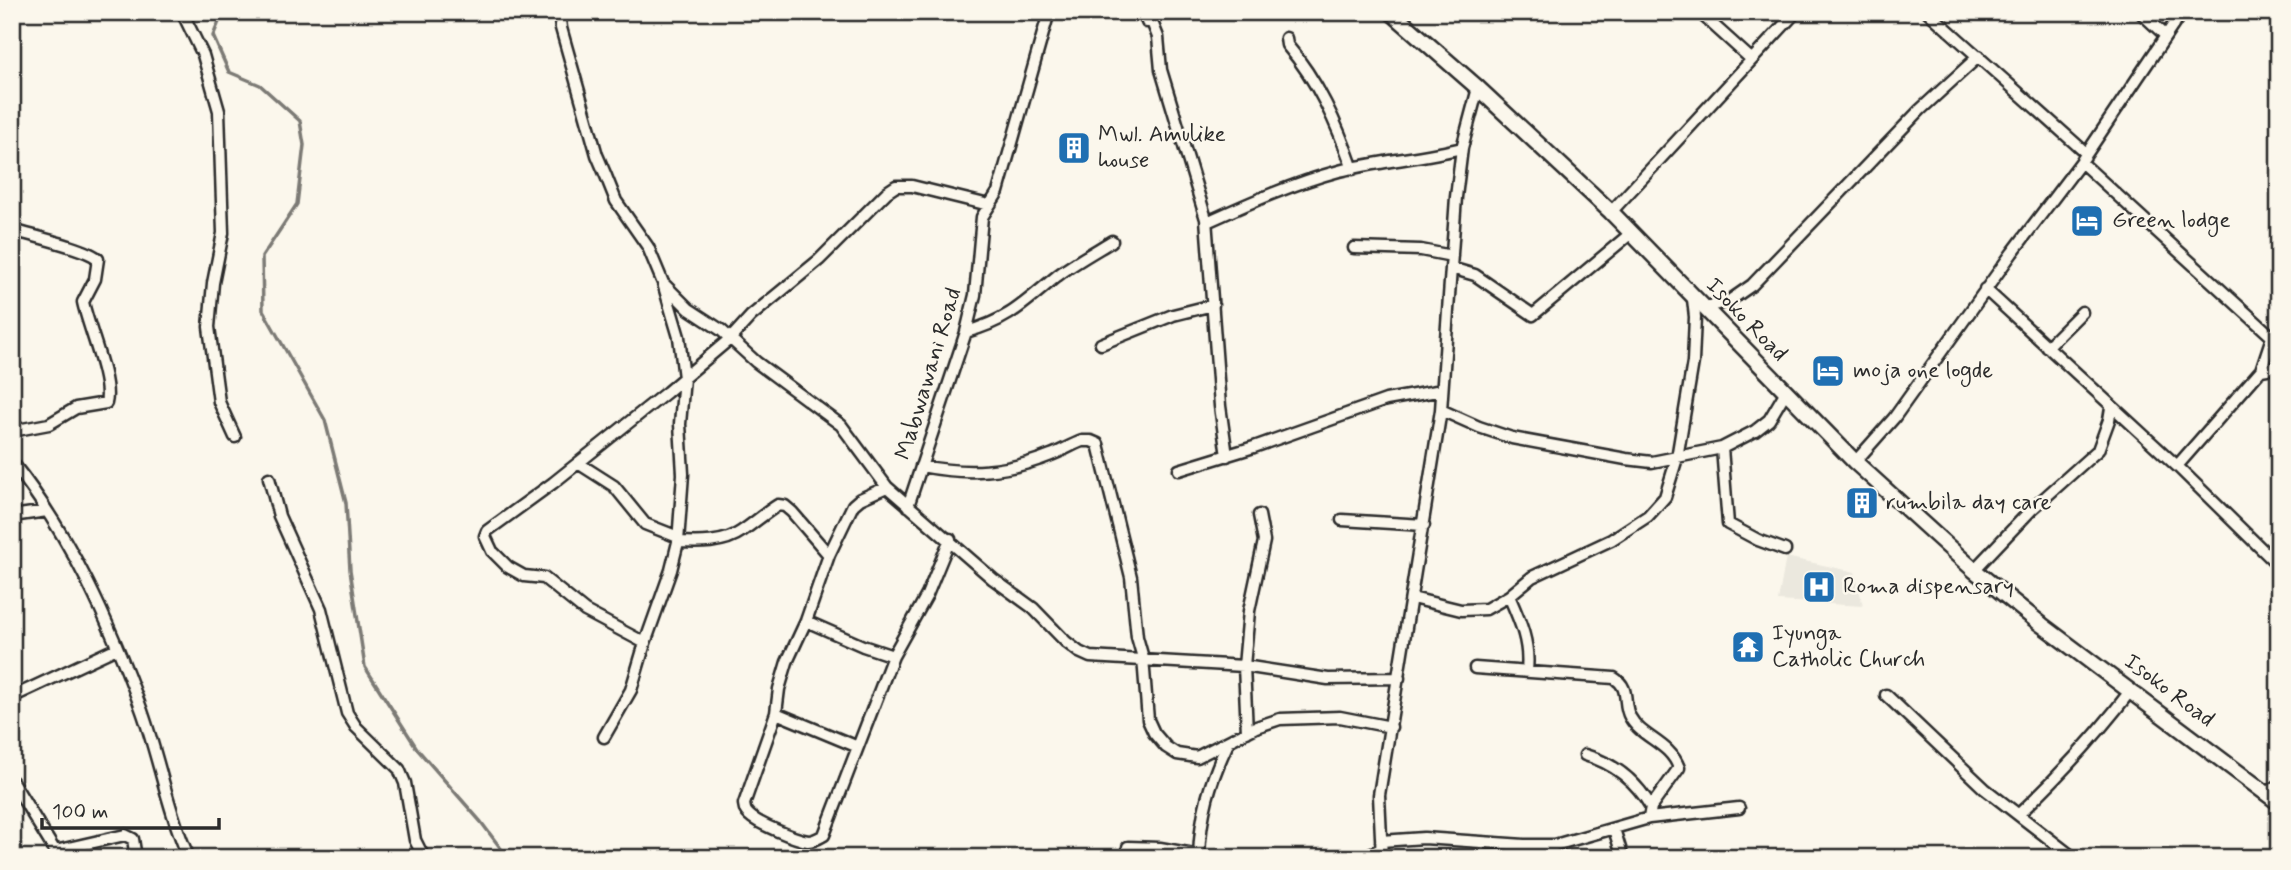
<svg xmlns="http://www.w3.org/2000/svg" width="2291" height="870" viewBox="0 0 2291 870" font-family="Mynerve,sans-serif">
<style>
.built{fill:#ebe8de}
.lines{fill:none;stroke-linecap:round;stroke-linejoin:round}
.stream{stroke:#7b7a75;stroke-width:3.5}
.street-casing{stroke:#2b2b2b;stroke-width:15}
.secondary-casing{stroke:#2b2b2b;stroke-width:19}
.street{stroke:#fbf7ec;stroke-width:10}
.secondary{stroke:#fbf7ec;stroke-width:14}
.labels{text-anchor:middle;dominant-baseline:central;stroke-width:5;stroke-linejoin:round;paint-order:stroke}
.poi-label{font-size:23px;fill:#2b2b2b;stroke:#fbf7ec;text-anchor:start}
.street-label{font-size:23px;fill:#2b2b2b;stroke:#fbf7ec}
</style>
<rect width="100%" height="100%" fill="#fbf7ec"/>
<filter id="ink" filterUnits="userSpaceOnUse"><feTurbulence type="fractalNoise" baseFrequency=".0143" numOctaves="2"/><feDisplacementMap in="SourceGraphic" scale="14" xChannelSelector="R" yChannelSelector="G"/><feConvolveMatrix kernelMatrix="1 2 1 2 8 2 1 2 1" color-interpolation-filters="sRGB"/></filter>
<g filter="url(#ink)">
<path class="built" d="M 1786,557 L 1855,572 L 1863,606 L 1778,601 Z"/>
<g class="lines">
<path class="stream" d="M 223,12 L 213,36 L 229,72 L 260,85 L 300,121 L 304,145 L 297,204 L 262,257 L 263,310 L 325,420 L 346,503 L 350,570 L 365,667 L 418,750 L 481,822 L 508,858"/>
<defs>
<path id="street" d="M 182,12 L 203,55 L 219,111 L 223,233 L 213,283 L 209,327 L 219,402 L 235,437
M 559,12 L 561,28 L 597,155 L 606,176 L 616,201 L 648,247 L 663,283 L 679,337 L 684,378 L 680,424 L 683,474 L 678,542 L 671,570 L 645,643 L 631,690 L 604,737
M 1144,12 L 1147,22 L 1152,22 L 1158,37 L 1161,70 L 1206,219 L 1220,406 L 1227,456
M 1699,12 L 1751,59
M 1928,12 L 2086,153
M 2140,12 L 2165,35
M 1286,38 L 1287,45 C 1318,81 1337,124 1353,169
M 2081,162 L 2279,343
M 1611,212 L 1796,12
M 1207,222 C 1249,203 1294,183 1339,171 C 1379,161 1422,158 1462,148
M 12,230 C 29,235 89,249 98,259 L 95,279 L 83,302 C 88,327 112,381 106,403 L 76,408 L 49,424 L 12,431
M 1354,248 L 1421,250 L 1452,256
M 1451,268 L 1475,275 L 1533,315 L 1630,234
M 663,283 L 689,309 L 721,330 L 756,362 L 841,425 L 887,487 L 993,579 L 1033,608 L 1066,642 L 1079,652 L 1090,657 L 1244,666 L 1328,679 L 1399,678
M 1985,289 L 2177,466 L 2279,566
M 1703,308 L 1729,301 L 1752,285 L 1920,110 L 1979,56
M 966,332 C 1009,320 1024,303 1057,276 C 1074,263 1094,252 1112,241
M 1101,344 L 1173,315 L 1213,305
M 2047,347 L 2082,312
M 2261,370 L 2279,367
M 1441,410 L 1479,427 L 1512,438 L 1626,459 L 1652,462 L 1722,448 L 1755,431 L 1769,420 L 1785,393
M 1722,448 L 1728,524 L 1758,540 L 1785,550
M 12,462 C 71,536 110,623 142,711 C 159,759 168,811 189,858
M 1855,462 L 1894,418 L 2012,253 L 2081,162 L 2182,12
M 578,463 L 614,486 L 645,524 L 678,537
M 921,466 C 968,475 1006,473 1051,455 C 1062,451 1071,445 1082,441 L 1091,441 L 1098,444 L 1131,577 L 1137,637 L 1143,658 L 1148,720 L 1154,733 L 1166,747 L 1177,754 L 1197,757 L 1256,727 L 1280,719 L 1340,717 L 1391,727
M 2177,466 L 2261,370 L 2272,337
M 1179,470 L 1254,447 L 1386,400 L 1442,390
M 269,478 L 279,516 L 321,609 L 347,713 L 356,727 L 399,769 L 405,783 L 415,840 L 424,858
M 887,487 L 860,499 L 853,505 L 829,555 L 806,621 L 787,662 L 779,689 L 776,713 L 744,804 C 745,810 745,811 749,815 C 758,824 795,839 808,841 C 814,841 819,838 824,835 L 893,656 L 927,595 L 950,539
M 908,506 L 966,332 L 975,295 L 982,217 L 998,192 L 1049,12
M 12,516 L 47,511
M 1342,520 L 1424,525
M 678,542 C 698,543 724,544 742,531 C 754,523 765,513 778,505 L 785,506 L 792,512 L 829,555
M 1974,570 L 2031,510 L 2098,450 L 2109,420 L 2111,408
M 1509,596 C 1520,621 1530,643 1527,670
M 1412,598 L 1461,610 L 1486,609 L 1509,596 L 1532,577 L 1611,540 L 1648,516 L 1665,497 L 1677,458 L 1693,362 L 1695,317 L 1693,299
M 806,621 L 863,646 L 893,656
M 645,643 L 585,611 L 544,578 L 524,576 L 508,567 L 492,551 L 485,536 L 487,531 L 553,483 L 667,392 L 731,338 L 751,316 L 819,260 L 887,192 L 896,186 L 912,186 L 989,205
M 1475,668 L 1614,678 C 1631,688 1622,703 1630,717 C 1641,738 1670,742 1679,768 L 1651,807 L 1649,818
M 1886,695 L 1985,789 L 2074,858
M 12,697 L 117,648
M 776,713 L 858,747
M 1247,732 L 1244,666 L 1249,611 L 1264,541 L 1259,515
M 1585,755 C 1613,763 1636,781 1651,807
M 12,781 L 55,851 L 125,835 L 133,839 L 136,858
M 2267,793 L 2279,785
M 2019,814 C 2060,775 2097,735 2131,690
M 1614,829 L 1623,858
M 1381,841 L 1424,838 L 1524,845 L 1555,845 L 1649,818 L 1739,808
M 1128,847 L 1160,848 L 1199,855
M 165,858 L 187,853
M 1199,858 C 1200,815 1210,781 1228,743
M 1361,858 L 1381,849
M 1382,858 L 1379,795 L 1441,410 L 1456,197 L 1462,148 L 1478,88"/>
<path id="secondary" d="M 1391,12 L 1478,88 L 1611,212 L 1855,462 L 1974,570 L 2042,625 L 2279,803"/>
</defs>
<use href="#street" class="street-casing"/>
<use href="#secondary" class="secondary-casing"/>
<use href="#street" class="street"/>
<use href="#secondary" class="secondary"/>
</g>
</g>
<defs>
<symbol id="building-square" viewBox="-11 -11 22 22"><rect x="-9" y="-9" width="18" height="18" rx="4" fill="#1f6fb2" stroke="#fbf7ec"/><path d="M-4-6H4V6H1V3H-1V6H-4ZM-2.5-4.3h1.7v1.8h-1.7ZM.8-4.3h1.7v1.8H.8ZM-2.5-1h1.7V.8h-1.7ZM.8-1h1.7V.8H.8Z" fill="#fff"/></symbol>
<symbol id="hotel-square" viewBox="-11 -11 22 22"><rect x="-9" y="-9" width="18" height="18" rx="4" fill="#1f6fb2" stroke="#fbf7ec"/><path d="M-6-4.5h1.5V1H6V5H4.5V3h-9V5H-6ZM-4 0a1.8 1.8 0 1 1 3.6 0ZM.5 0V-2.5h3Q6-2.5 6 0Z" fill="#fff"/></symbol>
<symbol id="hospital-square" viewBox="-11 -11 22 22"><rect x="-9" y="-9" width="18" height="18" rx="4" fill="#1f6fb2" stroke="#fbf7ec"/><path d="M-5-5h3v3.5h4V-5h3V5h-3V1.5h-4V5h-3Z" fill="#fff"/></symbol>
<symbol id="temple-square" viewBox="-11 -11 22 22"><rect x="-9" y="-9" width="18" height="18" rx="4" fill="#1f6fb2" stroke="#fbf7ec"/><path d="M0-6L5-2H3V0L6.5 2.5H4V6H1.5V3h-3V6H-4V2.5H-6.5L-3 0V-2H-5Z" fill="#fff"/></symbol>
</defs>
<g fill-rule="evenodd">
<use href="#building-square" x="1055" y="129" width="38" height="38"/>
<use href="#hotel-square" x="2068" y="202" width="38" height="38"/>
<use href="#hotel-square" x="1809" y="352" width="38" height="38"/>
<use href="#building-square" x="1843" y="484" width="38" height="38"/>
<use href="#hospital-square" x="1800" y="568" width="38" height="38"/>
<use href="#temple-square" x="1729" y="628" width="38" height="38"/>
</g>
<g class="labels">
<g class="poi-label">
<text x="1098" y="135">Mwl. Amulike<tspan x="1098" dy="26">house</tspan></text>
<text x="2112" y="221">Green lodge</text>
<text x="1853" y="371">moja one logde</text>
<text x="1886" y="503">rumbila day care</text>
<text x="1843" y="587">Roma dispensary</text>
<text x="1772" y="634">Iyunga<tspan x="1772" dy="26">Catholic Church</tspan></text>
</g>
<g class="street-label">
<text transform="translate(1746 320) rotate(46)">Isoko Road</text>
<text transform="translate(929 374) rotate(-73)">Mabwawani Road</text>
<text transform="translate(2169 691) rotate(37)">Isoko Road</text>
</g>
</g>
<rect width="2291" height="870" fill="none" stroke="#fbf7ec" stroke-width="42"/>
<rect x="21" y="21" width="2249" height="828" fill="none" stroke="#2b2b2b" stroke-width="2.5" filter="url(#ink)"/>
<path d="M42 818v10h177v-10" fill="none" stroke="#2b2b2b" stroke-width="3.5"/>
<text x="52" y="818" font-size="21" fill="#2b2b2b" stroke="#fbf7ec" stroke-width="5" paint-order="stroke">100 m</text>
</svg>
